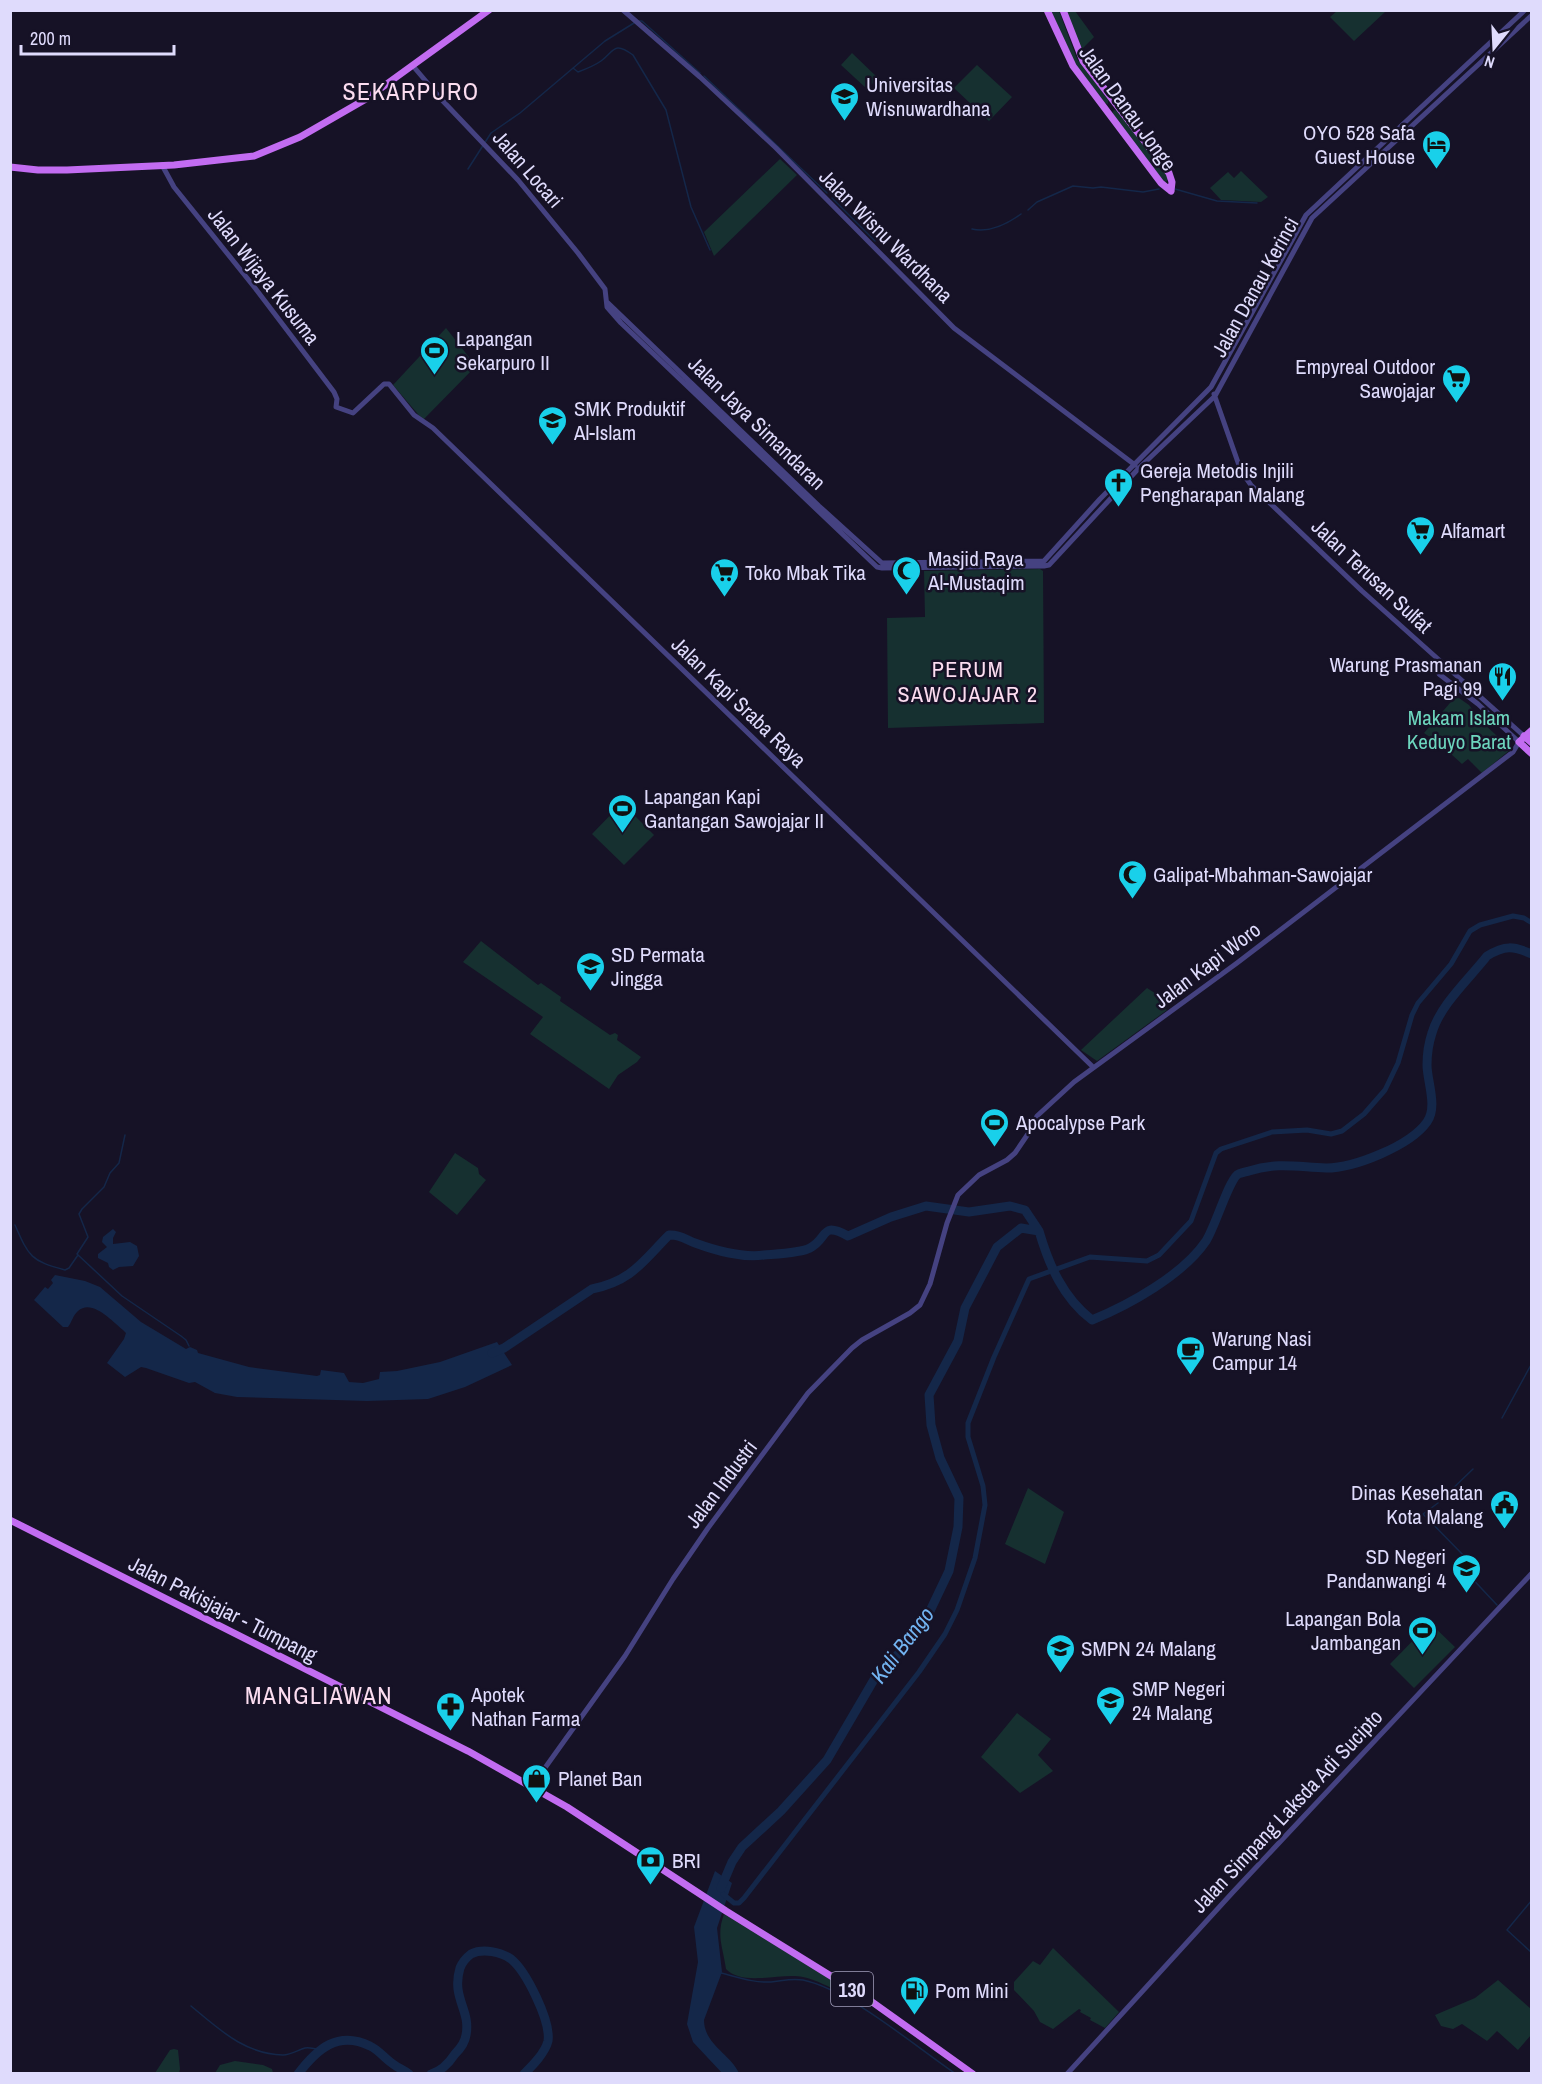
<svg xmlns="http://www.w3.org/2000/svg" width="1542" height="2084" viewBox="0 0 1542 2084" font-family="'Archivo Narrow',sans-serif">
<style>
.green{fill:#163030}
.water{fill:#142749}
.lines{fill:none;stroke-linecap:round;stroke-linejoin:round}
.stream{stroke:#142749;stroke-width:1.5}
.canal{stroke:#142749;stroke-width:5}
.river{stroke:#142749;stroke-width:9}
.minor{stroke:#454281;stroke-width:5}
.major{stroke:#c26cf1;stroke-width:7}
.labels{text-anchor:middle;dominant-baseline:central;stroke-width:5;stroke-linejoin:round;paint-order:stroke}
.shield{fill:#161226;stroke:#a39fbc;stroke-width:1.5}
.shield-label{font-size:20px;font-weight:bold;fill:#dfdbfc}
.poi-label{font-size:21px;fill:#dfdbfc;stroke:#161226;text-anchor:start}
.street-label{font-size:21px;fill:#dfdbfc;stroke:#161226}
.park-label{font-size:21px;fill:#6dd6be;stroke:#161226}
.neighbourhood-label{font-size:22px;letter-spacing:1.5px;fill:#fcddf0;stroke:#161226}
.water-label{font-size:22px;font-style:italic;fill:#73b4f2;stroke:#161226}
.quarter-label{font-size:24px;letter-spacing:1.5px;fill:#fcddf0;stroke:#161226}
</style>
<rect width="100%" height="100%" fill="#161226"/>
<path class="green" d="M 1051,11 L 1059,11 L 1077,59 L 1108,100 L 1108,104 L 1105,103 L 1076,65 Z
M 1066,11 L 1075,11 L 1094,37 L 1083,48 L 1081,48 Z
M 1384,11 L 1385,12 L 1354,41 L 1330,17 L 1337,11 Z
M 852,53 L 878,78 L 867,89 L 841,65 Z
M 977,65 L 1012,97 L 989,121 L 954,88 Z
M 1114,110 L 1118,111 L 1166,175 L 1168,179 L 1166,182 L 1162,180 L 1112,114 Z
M 780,159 L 797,175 L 714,256 L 704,232 Z
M 1241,171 L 1268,197 L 1261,202 L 1221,200 L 1210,188 L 1228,172 L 1234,178 Z
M 446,328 L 476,366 L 423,420 L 393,385 Z
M 1040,569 L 1043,571 L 1044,723 L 888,728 L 887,618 L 925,617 L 924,571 Z
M 1456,696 L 1469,705 L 1481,721 L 1511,749 L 1482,773 L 1468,759 L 1462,764 L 1440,744 L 1424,733 Z
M 622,803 L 654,835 L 624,865 L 592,834 Z
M 481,941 L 538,985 L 541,983 L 561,997 L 560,1001 L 610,1035 L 615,1033 L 618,1035 L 617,1040 L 641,1057 L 637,1062 L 618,1075 L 609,1089 L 530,1034 L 543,1017 L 463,962 Z
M 1147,988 L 1164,999 L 1161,1005 L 1167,1010 L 1097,1061 L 1081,1050 Z
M 455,1153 L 478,1168 L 479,1174 L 486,1180 L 457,1215 L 429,1192 Z
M 1028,1488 L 1064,1512 L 1045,1564 L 1005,1544 Z
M 1430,1623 L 1455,1647 L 1414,1688 L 1390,1664 Z
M 1017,1713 L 1051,1739 L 1038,1755 L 1053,1771 L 1020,1793 L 981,1757 Z
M 724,1914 L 846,1989 L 842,1993 C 829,1987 817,1980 803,1977 C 782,1972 743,1987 726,1969 C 723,1947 716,1936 724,1914 Z
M 1053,1948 L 1119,2012 L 1105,2028 L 1090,2020 L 1091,2018 L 1080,2012 L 1081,2010 L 1079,2009 L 1053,2029 L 1040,2022 L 1034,2011 L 1014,1990 L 1014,1982 L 1033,1961 L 1040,1965 Z
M 1498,1980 L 1531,2009 L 1531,2035 L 1518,2050 L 1497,2031 L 1487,2041 L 1462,2024 L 1453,2029 L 1441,2026 L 1435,2015 L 1475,1998 Z
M 174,2049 L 178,2050 L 180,2069 L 179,2073 L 155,2073 L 170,2050 Z
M 235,2061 L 263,2065 L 272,2069 L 273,2073 L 215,2073 L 220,2065 Z"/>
<path class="water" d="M 113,1229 L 116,1232 L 113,1238 L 113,1244 L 130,1242 L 137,1246 L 139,1256 L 133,1266 L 119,1267 L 113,1270 L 109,1267 L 108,1263 L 98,1258 L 98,1254 L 107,1247 L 102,1242 L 103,1237 Z
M 55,1275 L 85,1281 L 100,1287 L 141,1322 L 186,1349 L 190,1347 L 197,1350 L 198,1353 L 249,1367 L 317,1376 L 320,1375 L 321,1370 L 344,1373 L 349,1382 L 363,1383 L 379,1379 L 380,1372 L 397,1371 L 440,1362 L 497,1342 L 512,1365 L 465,1387 L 428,1399 L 367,1401 L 237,1397 L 215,1393 L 195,1382 L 189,1383 L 146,1368 L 141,1367 L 125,1377 L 107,1363 L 124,1339 L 126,1333 L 123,1330 C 113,1322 92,1298 78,1311 C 73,1315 72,1322 68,1327 L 63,1327 L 34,1300 L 45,1287 L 48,1289 L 53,1283 L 51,1280 Z
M 715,1871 L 732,1883 L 717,1928 L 722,1972 L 704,2020 C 704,2044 730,2054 739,2073 L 722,2073 L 693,2042 L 687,2024 L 698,1962 L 694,1927 Z"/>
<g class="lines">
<path class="stream" d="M 638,21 L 642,21 L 700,73
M 573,68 L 578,72 C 586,69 594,66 601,61 C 614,52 613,40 633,55 L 666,110 L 691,207 L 710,250
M 704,76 L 827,193
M 468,169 L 491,133 L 520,113 L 605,41 L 634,23
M 1175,189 L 1217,201 L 1257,203
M 832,198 L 875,241
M 1028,210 L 1037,202 L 1073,186 L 1093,188 L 1101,187 L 1143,192 L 1159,189
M 972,229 C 989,233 1007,224 1021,214
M 125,1135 L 119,1163 L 110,1173 L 104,1187 L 82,1209 L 79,1214 L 88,1237 L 77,1254 L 122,1296 L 181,1336 L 186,1340 L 189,1346
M 15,1225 C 29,1257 31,1261 65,1270 L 69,1268 L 78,1255
M 1502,1418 L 1532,1363
M 1445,1496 L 1473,1469
M 1438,1503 L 1423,1514 L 1467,1559 L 1466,1572 L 1497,1605
M 1532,1900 L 1507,1930 L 1532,1953
M 721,1973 C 738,1977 753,1983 771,1982 C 782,1981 791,1978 803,1980 C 848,1989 916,2047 956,2074
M 191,2006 C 219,2029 244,2054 283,2055 C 291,2055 298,2050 305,2048 C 309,2047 315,2049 319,2049"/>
<path class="canal" d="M 723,1894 L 734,1903 L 739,1903 L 744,1898 L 919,1672 L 945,1634 L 957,1610 L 975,1558 L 985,1505 L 983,1486 L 968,1437 L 968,1423 L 994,1357 L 1029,1279 L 1090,1257 L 1147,1261 L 1159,1255 L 1191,1221 L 1216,1153 L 1221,1149 L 1272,1132 L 1307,1130 L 1331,1134 L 1342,1131 L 1364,1114 L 1385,1090 L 1398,1063 L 1412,1015 L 1418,1003 L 1451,964 L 1470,931 L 1480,925 L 1513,916 L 1524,918 L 1532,923"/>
<path class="river" d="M 492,1353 L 504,1348 L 592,1289 C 632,1281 643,1261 669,1235 C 680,1234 686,1240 695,1243 C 717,1251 741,1258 764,1255 C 775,1254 801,1253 810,1248 C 829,1238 820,1221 848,1236 L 891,1217 L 926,1206 L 969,1212 L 1010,1206 L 1025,1210 L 1039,1231
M 721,1888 L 732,1862 L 742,1847 L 781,1811 L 827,1760 L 879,1671 L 905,1648 L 930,1611 L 949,1571 L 958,1527 L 959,1498 L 940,1458 L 931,1425 L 929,1395 L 958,1341 L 965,1308 L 997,1247 L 1021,1228 L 1039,1231 C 1049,1265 1063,1298 1092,1320 C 1129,1305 1183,1275 1206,1241 C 1215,1227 1228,1183 1237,1175 C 1239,1173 1246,1172 1249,1171 C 1278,1162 1297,1167 1326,1168 C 1354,1168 1410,1146 1427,1122 C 1438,1107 1427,1081 1427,1065 C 1427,1055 1429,1042 1432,1033 C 1440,1005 1469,979 1487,956 C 1505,945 1513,946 1532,954
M 298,2074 C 317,2049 338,2030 370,2046 C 379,2050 385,2059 393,2064 C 398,2068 404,2070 409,2074
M 431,2074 C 442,2071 449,2063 455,2054 C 460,2049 465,2042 466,2035 C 471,2010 451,1998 460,1968 C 462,1963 467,1957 471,1954 C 483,1948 501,1952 511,1959 C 526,1971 551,2021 548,2041 C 545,2053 533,2065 524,2074"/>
<path class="minor" d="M 623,10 L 700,77 L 776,148 L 954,328 L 1135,465
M 413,66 L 441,99 L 518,180 L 578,253 L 605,289 L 607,307 L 621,323 L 877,567 L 882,568 L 1044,566 L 1049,565 L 1139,468 L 1215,396 L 1312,218 L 1532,15
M 162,165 L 174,187 L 255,288 L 334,392 L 337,399 L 336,407 L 353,413 L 384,384 L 389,384 L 414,415 L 433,428 L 1093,1067
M 607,302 L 819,506 L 882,563 L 1044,561 L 1100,499 L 1211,387 L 1306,215 L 1525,10
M 1214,394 L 1241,471 L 1251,485 L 1362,591 L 1524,736
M 532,1786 L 625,1656 L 673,1579 L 708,1528 L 808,1393 L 852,1348 L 862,1340 L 910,1313 L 920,1305 L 930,1284 L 947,1223 L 958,1195 L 979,1175 L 1007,1160 L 1015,1153 L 1032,1128 L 1037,1116 L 1074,1082 L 1237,963 L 1513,752 L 1519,742 L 1478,704 L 1439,674 L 1438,670 L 1444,663
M 1067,2074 L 1233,1892 L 1532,1573"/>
<path class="major" d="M 1047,10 L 1073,66 L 1161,183 L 1171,191
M 1063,10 L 1083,61 L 1169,173 L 1172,182 L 1171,191
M 10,167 L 38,170 L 67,170 L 174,165 L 254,156 L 300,137 L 366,99 L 489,10
M 1532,730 L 1519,742 L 1532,754
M 1524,736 L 1532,743
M 10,1520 L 468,1751 L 567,1807 L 726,1911 L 868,1999 L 973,2074"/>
</g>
<defs>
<symbol id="university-pin" viewBox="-11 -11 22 30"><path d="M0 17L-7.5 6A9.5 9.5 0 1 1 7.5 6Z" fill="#19d0ea" stroke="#161226"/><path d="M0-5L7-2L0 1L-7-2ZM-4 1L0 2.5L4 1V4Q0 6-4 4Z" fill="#111"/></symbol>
<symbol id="hotel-pin" viewBox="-11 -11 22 30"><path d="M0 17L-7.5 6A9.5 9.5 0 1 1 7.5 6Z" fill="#19d0ea" stroke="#161226"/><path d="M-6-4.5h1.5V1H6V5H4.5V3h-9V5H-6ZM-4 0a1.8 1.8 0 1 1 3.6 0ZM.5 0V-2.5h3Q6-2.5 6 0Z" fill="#111"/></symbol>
<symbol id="stadium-pin" viewBox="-11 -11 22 30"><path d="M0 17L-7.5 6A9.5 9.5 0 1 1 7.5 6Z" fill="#19d0ea" stroke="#161226"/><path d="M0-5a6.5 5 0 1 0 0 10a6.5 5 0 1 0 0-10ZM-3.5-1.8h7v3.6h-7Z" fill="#111"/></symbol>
<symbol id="supermarket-pin" viewBox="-11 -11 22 30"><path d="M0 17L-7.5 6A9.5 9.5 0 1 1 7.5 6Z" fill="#19d0ea" stroke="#161226"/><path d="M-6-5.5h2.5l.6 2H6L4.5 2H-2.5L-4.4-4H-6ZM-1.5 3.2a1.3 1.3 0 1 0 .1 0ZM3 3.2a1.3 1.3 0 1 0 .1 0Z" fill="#111"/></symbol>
<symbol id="school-pin" viewBox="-11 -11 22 30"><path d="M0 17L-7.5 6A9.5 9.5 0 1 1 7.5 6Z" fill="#19d0ea" stroke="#161226"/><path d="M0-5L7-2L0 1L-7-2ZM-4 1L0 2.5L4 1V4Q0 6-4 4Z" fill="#111"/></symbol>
<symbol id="church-pin" viewBox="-11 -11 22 30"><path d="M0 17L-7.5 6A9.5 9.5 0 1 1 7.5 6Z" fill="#19d0ea" stroke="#161226"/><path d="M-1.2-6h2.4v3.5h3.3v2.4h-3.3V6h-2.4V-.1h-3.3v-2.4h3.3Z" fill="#111"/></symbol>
<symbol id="mosque-pin" viewBox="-11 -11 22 30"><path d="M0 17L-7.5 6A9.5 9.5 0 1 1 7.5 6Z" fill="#19d0ea" stroke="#161226"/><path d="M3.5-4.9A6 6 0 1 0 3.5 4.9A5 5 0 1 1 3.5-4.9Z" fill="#111"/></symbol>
<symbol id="restaurant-pin" viewBox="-11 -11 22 30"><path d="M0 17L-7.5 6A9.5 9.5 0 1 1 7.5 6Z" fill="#19d0ea" stroke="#161226"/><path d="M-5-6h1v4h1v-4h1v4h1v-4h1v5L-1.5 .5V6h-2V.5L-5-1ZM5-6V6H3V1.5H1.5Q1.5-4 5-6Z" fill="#111"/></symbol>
<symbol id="cafe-pin" viewBox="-11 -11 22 30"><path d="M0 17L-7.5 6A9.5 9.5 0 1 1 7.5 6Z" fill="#19d0ea" stroke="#161226"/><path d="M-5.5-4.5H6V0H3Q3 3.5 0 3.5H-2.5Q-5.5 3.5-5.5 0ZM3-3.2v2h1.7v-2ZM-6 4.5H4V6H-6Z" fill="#111"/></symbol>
<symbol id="civic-pin" viewBox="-11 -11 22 30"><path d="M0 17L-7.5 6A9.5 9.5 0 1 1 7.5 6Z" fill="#19d0ea" stroke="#161226"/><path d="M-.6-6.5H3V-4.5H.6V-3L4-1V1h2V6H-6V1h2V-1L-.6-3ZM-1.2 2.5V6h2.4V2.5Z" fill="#111"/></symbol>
<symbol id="pharmacy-pin" viewBox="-11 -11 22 30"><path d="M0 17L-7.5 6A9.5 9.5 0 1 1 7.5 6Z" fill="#19d0ea" stroke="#161226"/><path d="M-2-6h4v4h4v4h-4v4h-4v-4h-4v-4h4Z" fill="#111"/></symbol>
<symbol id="shop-pin" viewBox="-11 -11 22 30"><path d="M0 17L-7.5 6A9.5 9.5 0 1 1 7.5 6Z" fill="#19d0ea" stroke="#161226"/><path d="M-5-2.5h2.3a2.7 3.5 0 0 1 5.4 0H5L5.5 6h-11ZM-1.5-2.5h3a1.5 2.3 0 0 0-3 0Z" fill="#111"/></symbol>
<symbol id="bank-pin" viewBox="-11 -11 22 30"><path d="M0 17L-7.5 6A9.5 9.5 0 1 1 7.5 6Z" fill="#19d0ea" stroke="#161226"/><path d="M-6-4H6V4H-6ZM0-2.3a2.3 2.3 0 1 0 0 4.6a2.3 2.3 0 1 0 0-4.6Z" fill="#111"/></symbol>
<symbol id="fuel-pin" viewBox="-11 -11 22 30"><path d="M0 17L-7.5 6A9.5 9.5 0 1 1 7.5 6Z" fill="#19d0ea" stroke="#161226"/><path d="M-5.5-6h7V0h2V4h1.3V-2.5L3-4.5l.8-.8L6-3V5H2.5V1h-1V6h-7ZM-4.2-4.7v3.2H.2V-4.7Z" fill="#111"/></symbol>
</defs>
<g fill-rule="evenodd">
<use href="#university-pin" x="828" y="80" width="33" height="45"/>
<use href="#hotel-pin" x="1420" y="128" width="33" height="45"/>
<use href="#stadium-pin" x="418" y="334" width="33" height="45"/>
<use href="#supermarket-pin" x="1440" y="362" width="33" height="45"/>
<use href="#school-pin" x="536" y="404" width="33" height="45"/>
<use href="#church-pin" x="1102" y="466" width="33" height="45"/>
<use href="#supermarket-pin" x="1404" y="514" width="33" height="45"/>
<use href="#mosque-pin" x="890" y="554" width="33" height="45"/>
<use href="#supermarket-pin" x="708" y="556" width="33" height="45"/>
<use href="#restaurant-pin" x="1486" y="660" width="33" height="45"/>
<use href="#stadium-pin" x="606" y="792" width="33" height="45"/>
<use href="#mosque-pin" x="1116" y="858" width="33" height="45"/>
<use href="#school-pin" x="574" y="950" width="33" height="45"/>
<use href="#stadium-pin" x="978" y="1106" width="33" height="45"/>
<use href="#cafe-pin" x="1174" y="1334" width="33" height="45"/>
<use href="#civic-pin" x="1488" y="1488" width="33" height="45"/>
<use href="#school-pin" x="1450" y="1552" width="33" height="45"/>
<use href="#stadium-pin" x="1406" y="1614" width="33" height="45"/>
<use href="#school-pin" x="1044" y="1632" width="33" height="45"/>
<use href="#school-pin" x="1094" y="1684" width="33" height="45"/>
<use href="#pharmacy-pin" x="434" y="1690" width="33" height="45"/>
<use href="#shop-pin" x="520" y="1762" width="33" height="45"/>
<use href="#bank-pin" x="634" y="1844" width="33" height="45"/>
<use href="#fuel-pin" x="898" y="1974" width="33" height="45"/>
</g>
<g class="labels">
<rect class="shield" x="831" y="1972" width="42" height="34" rx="4.5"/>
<g class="shield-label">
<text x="852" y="1989">130</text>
</g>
<g class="poi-label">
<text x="866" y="84">Universitas<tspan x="866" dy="24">Wisnuwardhana</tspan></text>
<text x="1415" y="132" text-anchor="end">OYO 528 Safa<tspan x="1415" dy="24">Guest House</tspan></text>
<text x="456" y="338">Lapangan<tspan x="456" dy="24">Sekarpuro II</tspan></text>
<text x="1435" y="366" text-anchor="end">Empyreal Outdoor<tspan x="1435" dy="24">Sawojajar</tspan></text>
<text x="574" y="408">SMK Produktif<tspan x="574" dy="24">Al-Islam</tspan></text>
<text x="1140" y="470">Gereja Metodis Injili<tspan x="1140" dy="24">Pengharapan Malang</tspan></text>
<text x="1441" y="530">Alfamart</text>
<text x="928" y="558">Masjid Raya<tspan x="928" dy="24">Al-Mustaqim</tspan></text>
<text x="745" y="572">Toko Mbak Tika</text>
<text x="1482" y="664" text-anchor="end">Warung Prasmanan<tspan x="1482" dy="24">Pagi 99</tspan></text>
<text x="644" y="796">Lapangan Kapi<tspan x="644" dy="24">Gantangan Sawojajar II</tspan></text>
<text x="1153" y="874">Galipat-Mbahman-Sawojajar</text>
<text x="611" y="954">SD Permata<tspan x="611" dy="24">Jingga</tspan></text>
<text x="1016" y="1122">Apocalypse Park</text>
<text x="1212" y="1338">Warung Nasi<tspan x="1212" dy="24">Campur 14</tspan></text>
<text x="1483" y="1492" text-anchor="end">Dinas Kesehatan<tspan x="1483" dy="24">Kota Malang</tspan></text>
<text x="1446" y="1556" text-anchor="end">SD Negeri<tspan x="1446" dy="24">Pandanwangi 4</tspan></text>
<text x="1401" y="1618" text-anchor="end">Lapangan Bola<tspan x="1401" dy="24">Jambangan</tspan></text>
<text x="1081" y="1648">SMPN 24 Malang</text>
<text x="1132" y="1688">SMP Negeri<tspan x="1132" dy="24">24 Malang</tspan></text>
<text x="471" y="1694">Apotek<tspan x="471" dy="24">Nathan Farma</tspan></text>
<text x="558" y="1778">Planet Ban</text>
<text x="672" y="1860">BRI</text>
<text x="935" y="1990">Pom Mini</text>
</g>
<g class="street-label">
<text transform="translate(1128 108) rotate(54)">Jalan Danau Jonge</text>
<text transform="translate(528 169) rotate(49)">Jalan Locari</text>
<text transform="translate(886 236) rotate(45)">Jalan Wisnu Wardhana</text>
<text transform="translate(264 276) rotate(52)">Jalan Wijaya Kusuma</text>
<text transform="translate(1255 287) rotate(-61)">Jalan Danau Kerinci</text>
<text transform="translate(757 423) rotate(44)">Jalan Jaya Simandaran</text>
<text transform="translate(1372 576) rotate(43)">Jalan Terusan Sulfat</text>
<text transform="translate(739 702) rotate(44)">Jalan Kapi Sraba Raya</text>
<text transform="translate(1207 965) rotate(-37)">Jalan Kapi Woro</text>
<text transform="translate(721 1484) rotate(-53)">Jalan Industri</text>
<text transform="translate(223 1609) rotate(27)">Jalan Pakisjajar - Tumpang</text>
<text transform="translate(1287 1811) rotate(-47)">Jalan Simpang Laksda Adi Sucipto</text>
</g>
<g class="park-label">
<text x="1459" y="717">Makam Islam<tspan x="1459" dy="24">Keduyo Barat</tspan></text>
</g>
<g class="neighbourhood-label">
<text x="968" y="669">PERUM<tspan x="968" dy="25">SAWOJAJAR 2</tspan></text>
</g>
<g class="water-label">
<text transform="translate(902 1645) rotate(-53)">Kali Bango</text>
</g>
<g class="quarter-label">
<text x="411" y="91">SEKARPURO</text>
<text x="319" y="1695">MANGLIAWAN</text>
</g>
</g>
<rect width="1542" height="2084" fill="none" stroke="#dfdbfc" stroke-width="24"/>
<g transform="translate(1494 48) rotate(198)" stroke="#161226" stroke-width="4.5" paint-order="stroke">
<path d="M0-4.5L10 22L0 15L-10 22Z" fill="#dfdbfc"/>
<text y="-9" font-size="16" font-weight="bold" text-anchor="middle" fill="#dfdbfc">N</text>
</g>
<path d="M21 45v9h153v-9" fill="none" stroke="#dfdbfc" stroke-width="3"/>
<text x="30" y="45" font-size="18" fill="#dfdbfc" stroke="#161226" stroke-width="4.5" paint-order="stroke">200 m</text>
</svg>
